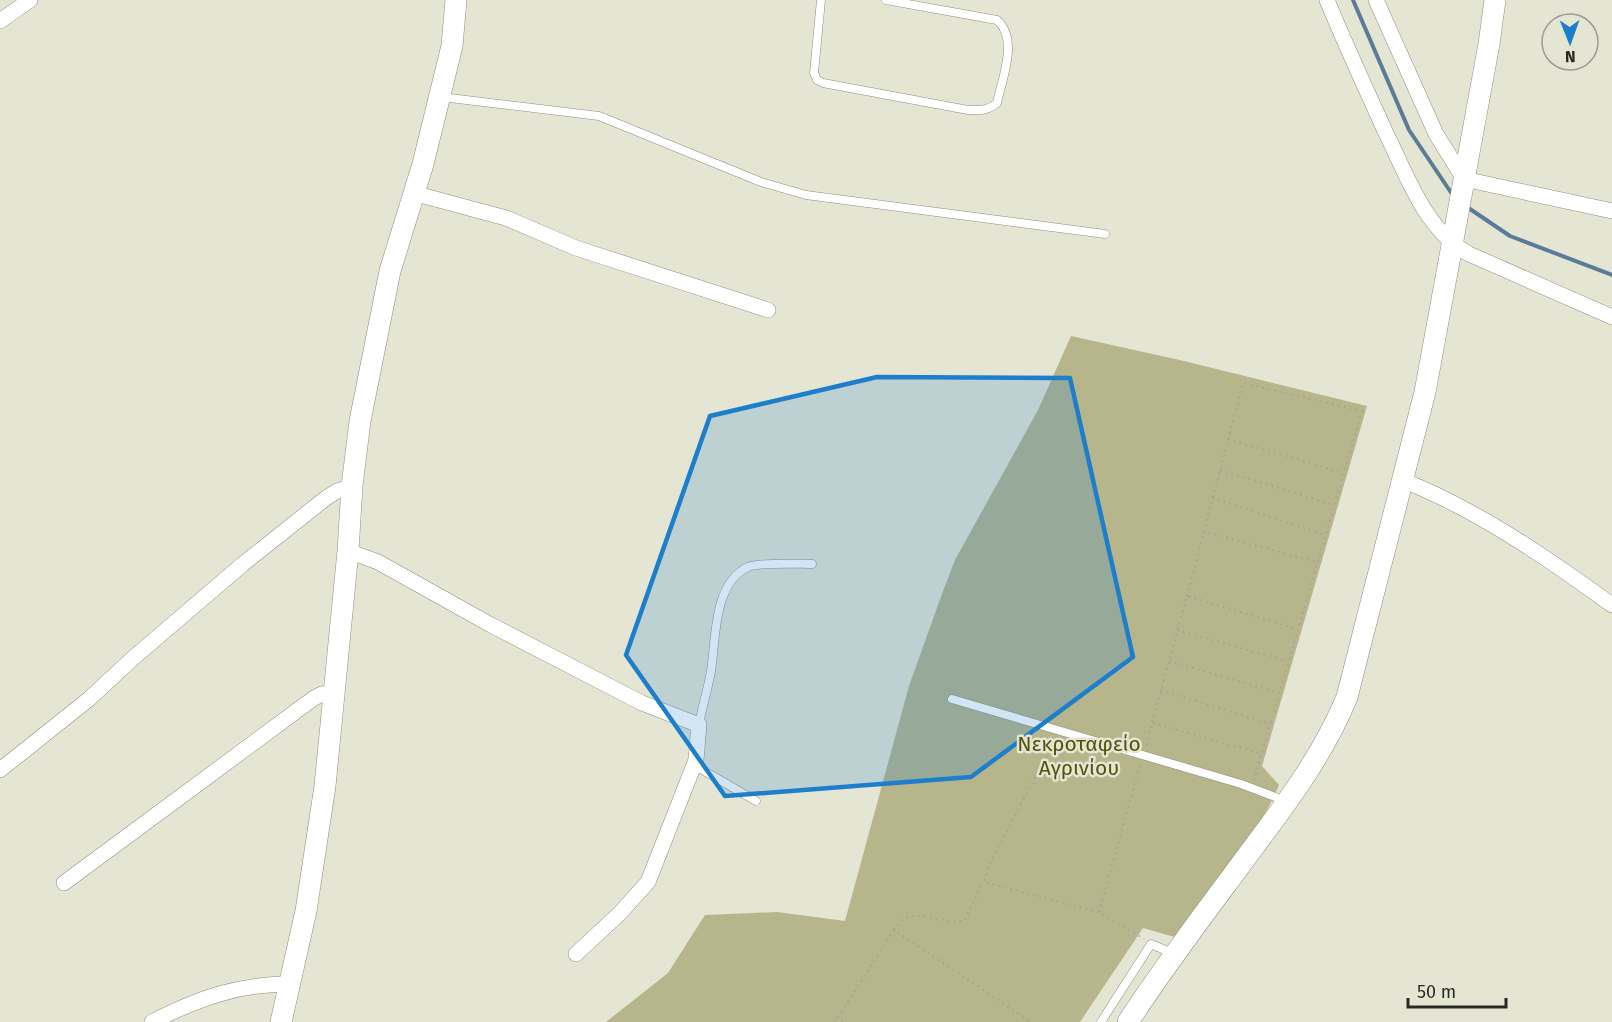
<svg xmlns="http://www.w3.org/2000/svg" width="1612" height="1022" viewBox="0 0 1612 1022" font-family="'Fira Sans',sans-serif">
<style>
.green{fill:#b6b58c}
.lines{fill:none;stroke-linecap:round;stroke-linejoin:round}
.stream{stroke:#5b7c98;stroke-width:4}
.lane-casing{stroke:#8f8f80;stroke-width:9}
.street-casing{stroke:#8f8f80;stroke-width:16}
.secondary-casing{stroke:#8f8f80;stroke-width:22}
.path{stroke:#a4a497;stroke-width:2;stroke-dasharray:1.5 4.5;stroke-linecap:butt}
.lane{stroke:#fff;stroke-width:8}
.street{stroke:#fff;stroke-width:15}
.secondary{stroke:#fff;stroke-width:21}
.marked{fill:#1d7fcb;fill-opacity:0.2;stroke:#1d7fcb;stroke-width:4.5;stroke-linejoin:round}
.labels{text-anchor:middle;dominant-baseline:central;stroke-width:5;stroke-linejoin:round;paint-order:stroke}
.park-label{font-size:21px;fill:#565308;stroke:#e5e5d4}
</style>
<rect width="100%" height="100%" fill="#e5e5d4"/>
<path class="green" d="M 1071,336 L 1184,361 L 1367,406 L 1262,766 L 1279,785 C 1255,841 1214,890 1178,938 L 1143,928 L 1080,1022 L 606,1022 L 668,973 L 705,915 L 777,912 L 845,921 L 909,686 L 942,594 L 955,560 L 1038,410 Z"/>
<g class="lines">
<path class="stream" d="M 1353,0 L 1409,130 L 1454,197
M 1467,207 L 1510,236 L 1612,275"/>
<defs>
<path id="lane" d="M 821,0 L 814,73 L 817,80 L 823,83 L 968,110 C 980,110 988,111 997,103 C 1002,79 1019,39 997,20 L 886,0
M 441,97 L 599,116 L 761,182 L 806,195 L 1105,234
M 952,699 L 1241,784 L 1286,801
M 699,725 C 702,707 708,689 711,671 C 716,640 713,583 748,567 C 760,562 797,564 812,564
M 694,765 L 756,801
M 1101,1022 L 1151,944 L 1172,953"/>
<path id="street" d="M 1327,0 C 1345,44 1365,87 1385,131 C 1406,173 1425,231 1469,254 L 1612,317
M 1376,0 L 1436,134 L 1464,179 L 1612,211
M 0,21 L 30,0
M 413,193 L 506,218 L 576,248 L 768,310
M 1402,480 C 1478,510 1547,558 1612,605
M 348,551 L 378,562 L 491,625 L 642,703 L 699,725 L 696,760 L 648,882 L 620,913 L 576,954
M 0,770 L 89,699 L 132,659 L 243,564 L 326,498 L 337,491 L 352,486
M 64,883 L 314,698 L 322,694 L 336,692
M 152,1022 C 199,998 238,984 291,984"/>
<path id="secondary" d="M 281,1022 L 306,911 L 325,786 L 348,551 L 352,486 L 360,421 L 390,271 L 423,164 L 452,46 L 456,0
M 1128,1022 C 1167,962 1211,905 1253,848 C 1289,800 1324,753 1347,697 L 1425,392 L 1489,44 L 1495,0"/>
</defs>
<use href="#lane" class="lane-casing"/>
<use href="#street" class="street-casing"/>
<use href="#secondary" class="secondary-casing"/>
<path class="path" d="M 1228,439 L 1343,473
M 1220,470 L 1334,505
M 1212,498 L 1325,535
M 1203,531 L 1316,562
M 1187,596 L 1243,383 L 1362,411 L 1254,780
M 1177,630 L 1287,661
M 1169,661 L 1279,693
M 1161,690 L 1270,724
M 1153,723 L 1262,754
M 1055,740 L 992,859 L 984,882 L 1099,912 L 1144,939
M 1146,745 L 1187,596 L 1297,629
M 1099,912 L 1140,765
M 894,930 C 896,927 899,922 903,919 C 917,909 947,926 965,920 L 983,882
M 836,1018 L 844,1022
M 835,1022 L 894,930 L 1031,1022"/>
<use href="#lane" class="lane"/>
<use href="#street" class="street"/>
<use href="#secondary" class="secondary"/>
</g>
<path class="marked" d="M 877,377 L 1070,378 L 1133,657 L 971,777 L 725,796 L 626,655 L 710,416 Z"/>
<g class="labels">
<g class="park-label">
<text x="1079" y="744">Νεκροταφείο<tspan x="1079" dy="24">Αγρινίου</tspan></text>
</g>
</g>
<g transform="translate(1570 42) rotate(179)"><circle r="28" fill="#e5e5d4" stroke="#9a9a8d" stroke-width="1.5"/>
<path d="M0-4.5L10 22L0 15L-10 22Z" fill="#1d7fcb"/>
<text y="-9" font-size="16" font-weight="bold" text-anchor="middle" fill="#292923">N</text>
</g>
<path d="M1408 998v9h98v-9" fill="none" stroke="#292923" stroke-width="3"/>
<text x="1417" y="998" font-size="18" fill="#292923" stroke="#e5e5d4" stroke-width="4.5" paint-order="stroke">50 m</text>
</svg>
